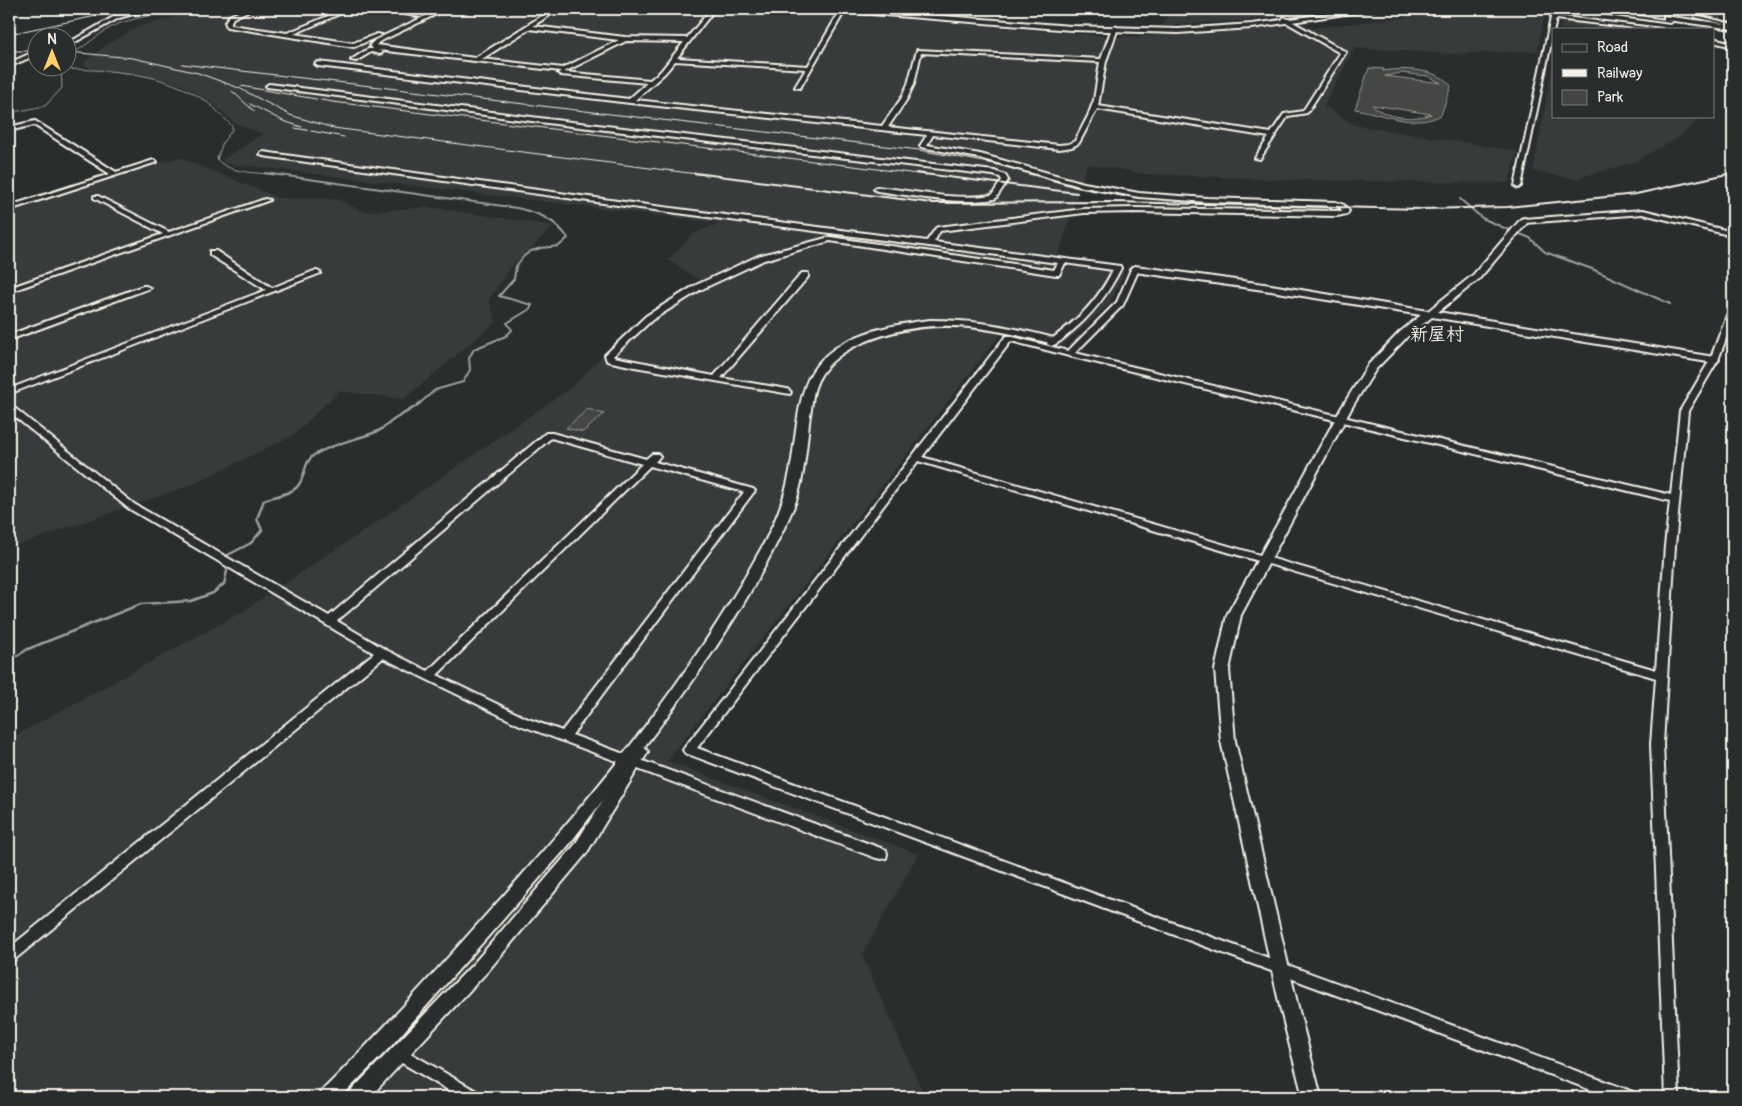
<svg xmlns="http://www.w3.org/2000/svg" width="1742" height="1106" viewBox="0 0 1742 1106" font-family="Pangolin,'LXGW WenKai TC',sans-serif">
<style>
.built{fill:#373a3a}
.green{fill:#444645;stroke:#9c9c96;fill-rule:evenodd}
.lines{fill:none;stroke-linecap:round;stroke-linejoin:round}
.stream-far2{stroke:#9f9f9a;stroke-width:1}
.stream-far1{stroke:#9f9f9a;stroke-width:2}
.stream{stroke:#9f9f9a;stroke-width:2.5}
.minor-tunnel{stroke:#484a4a;stroke-width:5.5;stroke-dasharray:5.5 3;stroke-linecap:butt}
.minor-casing{stroke:#f4f1e8;stroke-width:4}
.major-casing{stroke:#f4f1e8;stroke-width:4}
.highway-casing{stroke:#f4f1e8;stroke-width:4}
.minor{fill:#2a2d2e;fill-rule:evenodd}
.major{fill:#2a2d2e;fill-rule:evenodd}
.highway{fill:#2a2d2e;fill-rule:evenodd}
.rail-far1{stroke:#f4f1e8;stroke-width:1}
.rail{stroke:#f4f1e8;stroke-width:2}
.labels{text-anchor:middle;dominant-baseline:central;stroke-width:4.5;stroke-linejoin:round;paint-order:stroke}
.quarter-label{font-size:18px;fill:#f4f1e8;stroke:#2a2d2e}
</style>
<rect width="100%" height="100%" fill="#2a2d2e"/>
<filter id="ink" filterUnits="userSpaceOnUse"><feTurbulence type="fractalNoise" baseFrequency=".02" numOctaves="2"/><feDisplacementMap in="SourceGraphic" scale="10" xChannelSelector="R" yChannelSelector="G"/><feConvolveMatrix kernelMatrix="1 2 1 2 8 2 1 2 1" color-interpolation-filters="sRGB"/></filter>
<g filter="url(#ink)">
<path class="built" d="M 234,9 L 804,9 L 866,16 L 1119,37 L 1220,33 L 1305,24 L 1313,28 L 1389,19 L 1471,11 L 1507,11 L 1545,14 L 1537,51 L 1453,54 L 1354,48 L 1324,106 L 1354,125 L 1517,151 L 1509,183 L 1288,180 L 1147,174 L 1087,164 L 1056,262 L 1125,273 L 1108,306 L 1057,350 L 1000,335 L 667,761 L 918,854 L 862,955 L 925,1097 L 9,1097 L 9,739 L 242,612 L 374,524 L 573,386 L 603,355 L 649,312 L 699,280 L 668,260 L 694,233 L 721,223 L 225,163 L 222,160 L 263,134 L 235,123 L 208,100 L 182,85 L 164,79 L 91,69 L 84,65 L 86,61 L 106,45 L 140,26 L 175,17 L 214,15 Z
M 1172,9 L 1330,9 L 1250,20 L 1162,26 Z
M 1562,20 L 1644,29 L 1560,29 Z
M 1553,63 L 1553,116 L 1701,116 L 1681,136 L 1634,162 L 1575,179 L 1533,171 Z
M 179,157 L 278,198 L 337,199 L 364,212 L 430,207 L 554,226 L 509,269 L 489,300 L 496,322 L 404,399 L 339,391 L 295,434 L 191,485 L 9,548 L 9,210 Z"/>
<path class="green" d="M 1369,68 L 1384,69 L 1383,71 C 1403,68 1438,68 1451,86 L 1441,115 C 1415,130 1381,113 1355,109 ZM 1401,73 L 1428,76 L 1441,83 L 1385,76 ZM 1372,105 L 1373,105 L 1431,114 C 1415,121 1385,118 1372,105 Z
M 588,409 L 604,414 L 583,432 L 566,428 Z"/>
<g class="lines">
<path class="stream-far2" d="M 68,56 C 86,47 99,32 118,24 C 137,17 160,14 180,9
M 62,69 C 111,70 166,72 207,102 C 216,109 224,118 232,126 L 232,130 L 223,142 L 217,159 C 229,174 257,172 275,175
M 9,113 L 45,106 L 62,88 L 61,68"/>
<path class="stream-far1" d="M 265,173 L 517,208 C 538,213 555,219 568,238 L 559,246 L 541,248 L 531,251 L 524,256 L 516,266 L 514,279 L 499,296 L 532,305 L 530,309 L 507,323 L 512,330 L 506,336 L 474,349 L 469,358 L 470,370 L 463,382 L 435,390 L 419,404
M 1460,199 L 1482,218 L 1513,232
M 1520,234 L 1530,238 L 1545,252 L 1592,269 L 1670,304"/>
<path class="stream" d="M 9,661 L 28,649 L 141,604 L 191,601 L 213,593 L 224,584 L 227,571 L 226,556 L 251,543 L 262,530 L 257,519 L 264,500 C 274,496 288,495 296,488 C 307,478 302,463 314,455 C 334,443 355,440 376,432 C 384,429 390,421 398,417 C 406,412 413,409 420,403"/>
<path class="minor-tunnel" d="M 1699,19 L 1699,29"/>
<defs>
<path id="minor" d="M 143,9 L 151,9 L 119,18 L 68,46 L 68,43 L 115,16 Z
M 245,9 L 252,9 L 233,18 L 231,22 L 231,25 L 287,33 L 345,9 L 351,9 L 294,34 L 353,43 L 377,34 L 382,35 L 354,47 L 227,27 L 225,22 L 229,16 Z
M 378,9 L 389,9 L 424,15 L 421,17 Z
M 440,9 L 447,9 L 379,42 L 376,45 L 475,58 L 553,9 L 559,9 L 533,26 L 625,37 L 687,38 L 711,9 L 715,9 L 677,58 L 808,66 L 841,9 L 846,9 L 800,88 L 795,87 L 806,69 L 675,61 L 665,73 L 635,100 L 882,126 L 901,99 L 908,84 L 917,50 L 1101,59 L 1112,28 L 1115,26 L 1118,28 L 1106,61 L 1098,106 L 1271,133 L 1284,114 L 1303,111 L 1340,53 L 1282,20 L 1284,17 L 1346,52 L 1307,113 L 1288,116 L 1260,159 L 1255,158 L 1269,137 L 1097,109 L 1079,143 L 1072,147 L 1059,149 L 933,135 L 927,145 L 980,154 L 1084,183 L 1139,193 L 1207,198 L 1336,202 L 1344,205 L 1349,211 L 1347,214 L 1337,216 L 1134,212 L 1084,213 L 940,231 L 934,242 L 1120,266 L 1121,268 C 1108,294 1093,314 1070,333 C 1064,338 1058,344 1051,346 L 1047,344 L 1048,342 C 1078,319 1095,305 1113,270 L 1065,263 L 1059,275 L 1056,275 L 830,241 L 764,260 L 700,290 L 652,320 L 613,356 L 614,357 L 714,376 L 802,273 L 808,273 L 808,277 L 721,378 L 787,389 L 791,392 L 790,394 L 635,367 L 607,361 L 605,355 L 646,316 L 694,286 L 758,256 L 830,237 L 1054,270 L 1058,263 L 632,207 L 263,156 L 260,154 L 263,152 L 632,203 L 927,241 L 936,228 L 938,227 L 1084,209 L 1134,208 L 1342,211 L 1340,207 L 1335,206 L 1207,202 L 1139,197 L 1083,187 L 979,158 L 921,147 L 920,146 L 927,135 L 630,103 L 318,66 L 315,64 L 318,62 L 629,99 L 647,83 L 561,75 L 558,73 L 561,71 L 378,50 L 383,52 L 380,54 L 371,52 L 356,61 L 351,60 L 368,49 L 373,49 L 370,45 L 375,40 ZM 529,29 L 619,40 L 563,68 L 482,59 ZM 626,41 L 684,42 L 661,71 L 650,80 L 564,72 ZM 921,53 L 1100,62 L 1094,100 L 1088,116 L 1075,141 L 1069,144 L 1059,145 L 888,127 L 907,99 L 914,84 Z
M 1551,9 L 1555,9 L 1557,16 L 1662,29 L 1644,29 L 1556,19 L 1521,186 L 1518,188 L 1515,186 L 1552,13 Z
M 1695,15 L 1733,24 L 1733,26 L 1695,17 Z
M 1713,38 L 1733,43 L 1733,47 L 1713,42 Z
M 38,50 L 38,54 L 9,67 L 9,63 Z
M 269,84 L 563,121 L 994,171 L 1005,175 L 1008,180 L 996,198 L 994,199 C 955,205 916,196 877,191 L 874,189 L 877,187 C 915,191 954,201 992,195 L 1002,180 L 1000,177 L 993,175 L 563,125 L 267,87 L 266,86 Z
M 35,121 L 116,172 L 154,160 L 157,162 L 9,210 L 9,206 L 110,174 L 34,125 L 9,131 L 9,127 Z
M 94,196 L 98,196 L 169,232 L 265,199 L 270,200 L 9,292 L 9,288 L 163,234 L 94,198 Z
M 1643,210 L 1733,232 L 1733,236 L 1643,214 L 1524,223 L 1521,221 L 1524,219 Z
M 210,251 L 216,251 L 272,288 L 314,271 L 317,271 L 321,273 L 9,394 L 9,389 L 266,290 L 210,255 Z
M 1132,267 L 1138,267 L 1139,269 L 1123,305 L 1075,353 L 1671,495 L 1680,411 L 1710,360 L 1729,310 L 1733,308 L 1733,320 L 1718,360 L 1688,411 L 1675,546 L 1663,744 L 1679,1097 L 1665,1097 L 1651,744 L 1656,678 L 918,461 L 697,748 L 1628,1090 L 1633,1092 L 1635,1097 L 1610,1097 L 685,753 L 683,750 L 685,747 L 1006,336 L 1009,336 L 1068,351 L 1117,302 ZM 1011,341 L 1073,357 L 1670,501 L 1665,546 L 1656,670 L 922,457 Z
M 143,286 L 146,286 L 150,288 L 9,340 L 9,335 Z
M 9,405 L 12,406 L 134,504 L 329,616 L 546,433 L 552,433 L 646,459 L 652,454 L 658,454 L 660,456 L 655,462 L 753,489 L 755,491 L 753,493 L 572,735 L 886,850 L 887,854 L 886,858 L 881,859 L 876,858 L 520,725 L 383,658 L 14,960 L 9,962 L 9,948 L 374,653 L 128,508 L 9,412 ZM 551,438 L 642,464 L 428,671 L 386,650 L 337,621 ZM 650,466 L 744,492 L 562,731 L 528,719 L 437,675 Z
M 400,1047 L 478,1092 L 480,1097 L 460,1097 L 395,1059 L 393,1054 L 395,1049 Z"/>
<path id="major" d="M 831,9 L 855,9 L 1071,26 L 1178,29 L 1252,24 L 1363,9 L 1378,9 L 1252,28 L 1178,33 L 1071,30 L 834,11 Z
M 1574,9 L 1590,9 L 1673,21 L 1670,23 Z
M 1524,218 L 1527,219 L 1527,223 L 1479,279 L 1438,312 L 1714,357 L 1719,360 L 1714,363 L 1432,317 L 1408,336 L 1376,369 L 1352,407 L 1241,615 L 1229,670 L 1235,741 L 1299,1011 L 1321,1097 L 1303,1097 L 1281,1011 L 1221,741 L 1215,670 L 1227,615 L 1342,407 L 1368,365 L 1400,332 L 1421,315 L 1271,291 L 1135,272 L 1130,269 L 1135,266 L 1271,285 L 1428,311 L 1473,275 L 1521,219 Z
M 930,320 C 978,320 1011,327 1058,339 L 1059,341 L 1054,344 C 986,327 930,314 862,343 C 841,352 822,366 815,388 C 812,396 812,406 810,415 C 806,445 805,482 792,511 C 754,596 700,674 644,747 L 648,752 L 586,854 L 487,972 L 370,1097 L 349,1097 L 351,1091 L 475,962 L 574,846 L 603,800 L 567,847 L 391,1046 L 341,1097 L 320,1097 L 322,1091 C 379,1034 433,975 486,915 C 589,802 689,682 762,547 C 774,525 784,501 789,476 C 796,446 796,397 812,372 C 836,334 889,325 930,320 Z"/>
<path id="highway" d="M 1664,16 L 1733,25 L 1733,29 L 1667,20 L 1664,20 Z"/>
</defs>
<use href="#minor" class="minor-casing"/>
<use href="#major" class="major-casing"/>
<use href="#highway" class="highway-casing"/>
<use href="#minor" class="minor"/>
<use href="#major" class="major"/>
<use href="#highway" class="highway"/>
<path class="rail-far1" d="M 9,34 L 130,9
M 9,51 L 38,51
M 68,52 L 133,58 L 198,73 L 239,88 L 290,115 L 333,128 L 705,175
M 182,64 L 919,150 L 995,164 L 1033,175
M 241,86 L 333,102 L 926,175
M 232,91 L 254,111
M 250,104 L 283,121 L 302,127
M 295,128 L 344,137
M 1726,175 L 1733,173"/>
<path class="rail" d="M 695,173 L 932,203 L 1114,202 L 1422,209 L 1508,207 L 1636,194 L 1732,173
M 916,173 L 1077,193
M 1028,173 L 1077,187 L 1124,196"/>
</g>
</g>
<g class="labels">
<g class="quarter-label">
<text x="1437" y="334">新屋村</text>
</g>
</g>
<rect width="1742" height="1106" fill="none" stroke="#2a2d2e" stroke-width="30"/>
<rect x="15" y="15" width="1712" height="1076" fill="none" stroke="#f4f1e8" stroke-width="2" filter="url(#ink)"/>
<rect x="1552" y="28" width="162" height="90" fill="#2a2d2e" stroke="#7b7b78"/>
<rect x="1562" y="44" width="25" height="8" fill="#2a2d2e" stroke="#7b7b78"/>
<text x="1597" y="52" font-size="15" fill="#f4f1e8">Road</text>
<rect x="1562" y="69" width="25" height="8" fill="#f4f1e8" stroke="#7b7b78"/>
<text x="1597" y="78" font-size="15" fill="#f4f1e8">Railway</text>
<rect x="1562" y="90" width="25" height="15" fill="#444645" stroke="#7b7b78"/>
<text x="1597" y="102" font-size="15" fill="#f4f1e8">Park</text>
<g transform="translate(52 52)"><circle r="24" fill="#2a2d2e" stroke="#7b7b78"/>
<path d="M0-4L9 19L0 12L-9 19Z" fill="#ffd166"/>
<text y="-8" font-size="14" font-weight="bold" text-anchor="middle" fill="#f4f1e8">N</text>
</g>
</svg>
